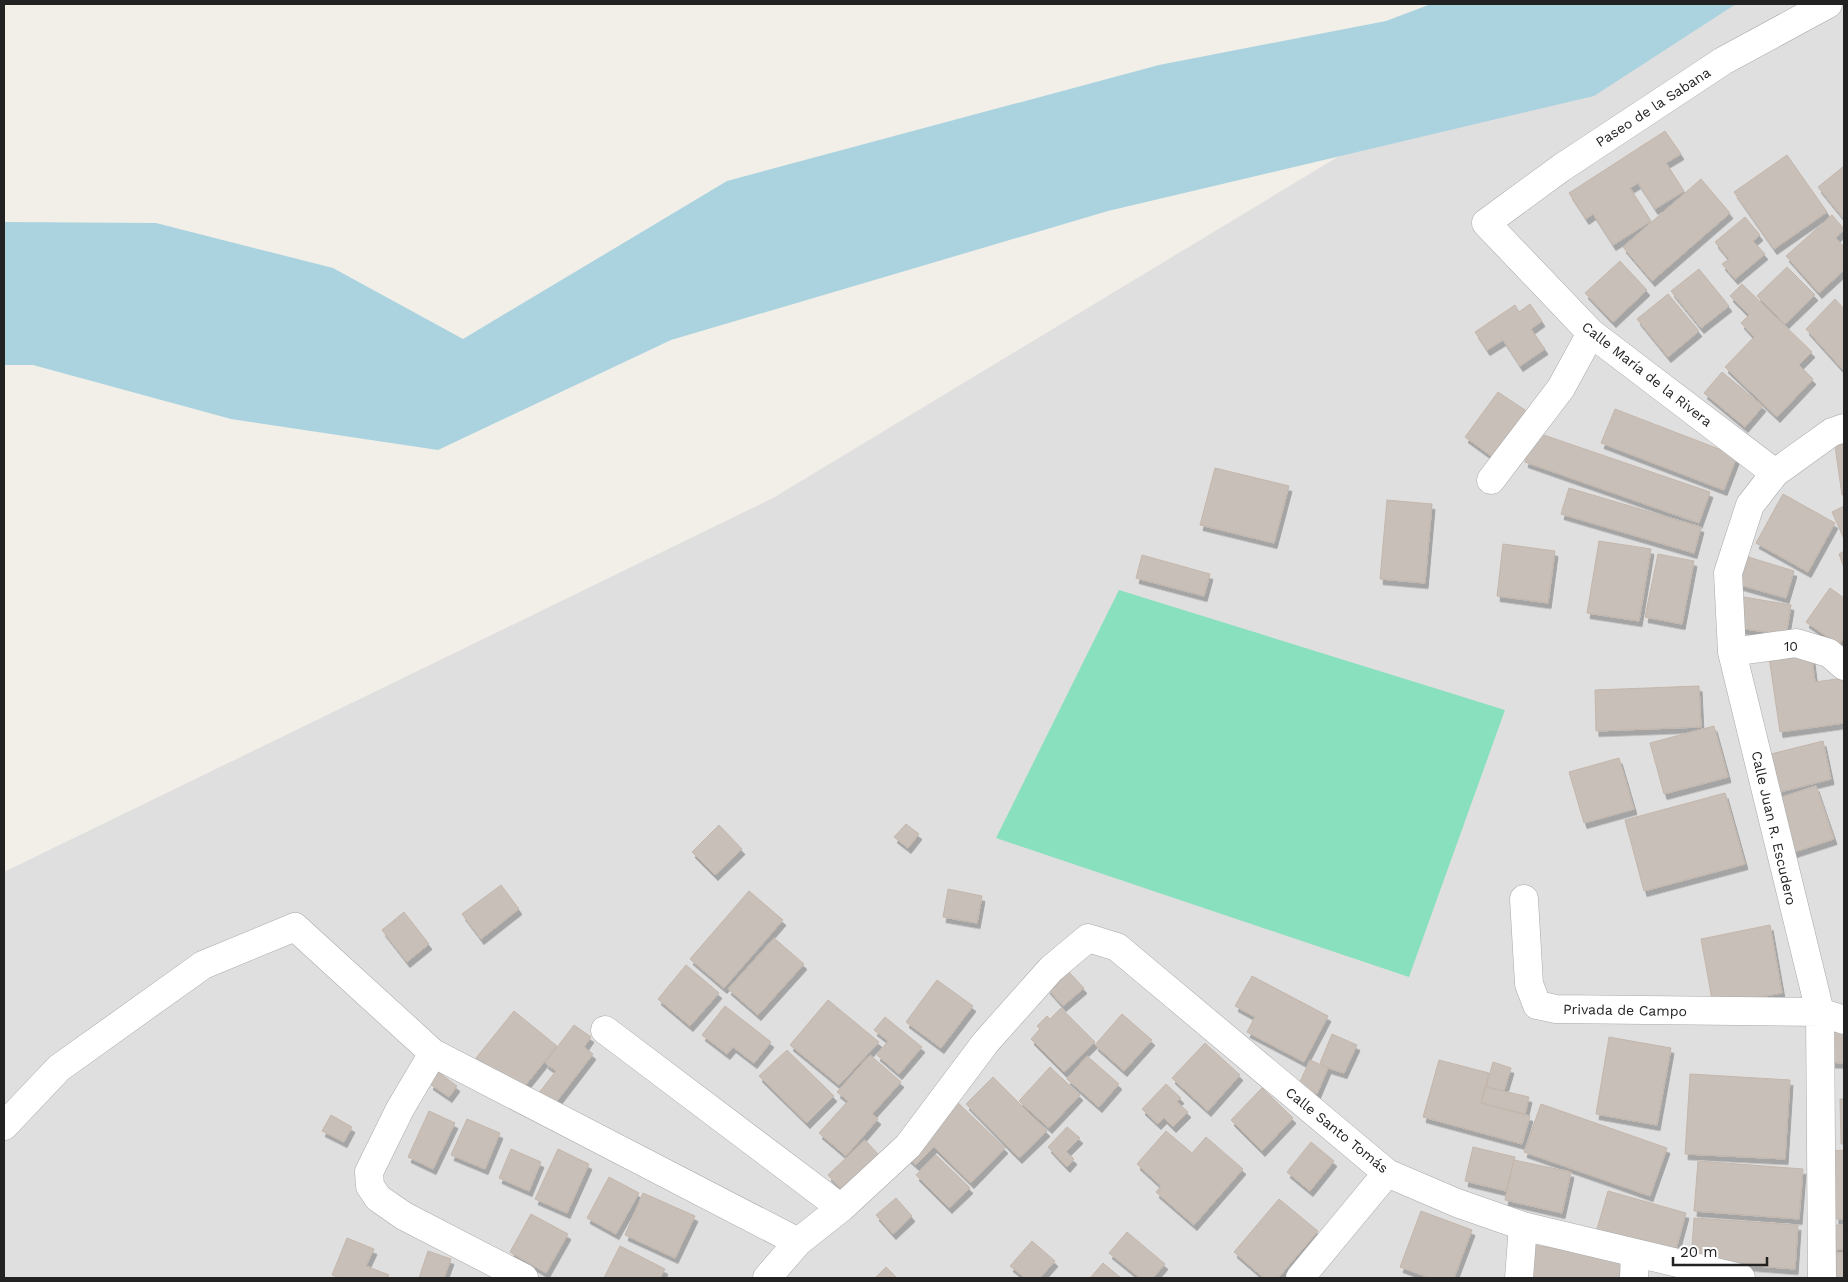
<svg xmlns="http://www.w3.org/2000/svg" width="1848" height="1282" viewBox="0 0 1848 1282" font-family="'Work Sans',sans-serif">
<style>
.residential{fill:#e0dfdf}
.pitch{fill:#88e0be}
.water{fill:#aad3df}
.building{fill:#c7bfb8;stroke:#c4b6ab;filter:url(#shadow)}
.lines{fill:none;stroke-linecap:round;stroke-linejoin:round}
.minor-casing{stroke:#a9a9a9;stroke-width:29}
.minor{stroke:#fff;stroke-width:28}
.labels{text-anchor:middle;dominant-baseline:central;stroke-width:5;stroke-linejoin:round;paint-order:stroke}
.street-label{font-size:14px;fill:#222;stroke:#fff}
</style>
<defs>
<filter id="shadow"><feDropShadow dx="3" dy="5.5" stdDeviation="0" flood-color="#0004"/></filter>
</defs>
<rect width="100%" height="100%" fill="#f2efe9"/>
<path class="residential" d="M 1591,4 L 1844,4 L 1844,1278 L 4,1278 L 4,872 L 773,498 Z"/>
<path class="pitch" d="M 1119,590 L 1505,710 L 1409,977 L 996,838 Z"/>
<path class="water" d="M 1431,4 L 1736,4 L 1594,96 L 1108,211 L 671,340 L 438,450 L 231,419 L 33,365 L 4,365 L 4,222 L 156,223 L 333,268 L 463,339 L 727,181 L 1159,65 L 1386,21 Z"/>
<path class="building" d="M 1665,131 L 1681,154 L 1666,163 L 1684,191 L 1655,209 L 1638,183 L 1630,188 L 1651,221 L 1613,245 L 1593,214 L 1586,219 L 1569,193 Z
M 1787,155 L 1827,212 L 1774,249 L 1734,192 Z
M 1844,166 L 1844,219 L 1818,187 Z
M 1701,179 L 1730,213 L 1652,281 L 1623,247 Z
M 1832,215 L 1844,229 L 1836,238 L 1843,246 L 1844,244 L 1844,270 L 1819,293 L 1786,256 Z
M 1745,217 L 1760,235 L 1753,241 L 1765,254 L 1735,279 L 1722,264 L 1729,259 L 1715,242 Z
M 1620,261 L 1647,290 L 1613,322 L 1585,293 Z
M 1787,267 L 1815,295 L 1785,324 L 1757,296 Z
M 1699,269 L 1729,306 L 1701,328 L 1671,291 Z
M 1742,284 L 1812,352 L 1799,365 L 1813,379 L 1777,417 L 1725,367 L 1754,337 L 1741,323 L 1749,315 L 1730,296 Z
M 1668,294 L 1699,331 L 1668,357 L 1637,319 Z
M 1835,299 L 1844,309 L 1844,371 L 1806,329 Z
M 1530,304 L 1542,321 L 1531,329 L 1545,349 L 1520,366 L 1503,340 L 1487,350 L 1475,332 L 1515,305 L 1519,312 Z
M 1722,372 L 1763,406 L 1745,427 L 1704,393 Z
M 1498,392 L 1528,412 L 1494,458 L 1465,437 Z
M 1615,409 L 1737,456 L 1724,490 L 1601,443 Z
M 1535,432 L 1710,492 L 1699,523 L 1525,462 Z
M 1844,444 L 1844,495 L 1842,495 L 1835,446 Z
M 1215,468 L 1289,486 L 1274,543 L 1200,525 Z
M 1569,488 L 1701,527 L 1694,553 L 1561,514 Z
M 1783,494 L 1835,523 L 1808,572 L 1756,543 Z
M 1387,500 L 1432,504 L 1425,583 L 1380,579 Z
M 1844,506 L 1844,539 L 1832,512 Z
M 1599,541 L 1651,549 L 1639,621 L 1587,613 Z
M 1503,544 L 1555,551 L 1548,603 L 1497,596 Z
M 1844,551 L 1844,568 L 1839,554 Z
M 1658,554 L 1694,561 L 1682,624 L 1645,617 Z
M 1142,555 L 1210,574 L 1204,596 L 1136,578 Z
M 1745,556 L 1794,571 L 1786,598 L 1737,584 Z
M 1830,588 L 1844,598 L 1844,637 L 1839,645 L 1806,622 Z
M 1744,597 L 1791,605 L 1786,635 L 1739,628 Z
M 1811,651 L 1815,682 L 1844,678 L 1844,723 L 1780,732 L 1769,657 Z
M 1699,686 L 1701,727 L 1596,731 L 1595,690 Z
M 1714,726 L 1728,777 L 1664,794 L 1650,743 Z
M 1823,741 L 1831,779 L 1780,792 L 1771,754 Z
M 1619,758 L 1634,809 L 1584,823 L 1569,772 Z
M 1816,786 L 1834,839 L 1794,852 L 1776,799 Z
M 1725,793 L 1745,864 L 1644,891 L 1625,820 Z
M 906,824 L 919,834 L 908,848 L 894,837 Z
M 719,825 L 742,849 L 715,875 L 692,852 Z
M 501,885 L 519,909 L 481,939 L 462,914 Z
M 948,889 L 982,896 L 977,923 L 943,917 Z
M 749,891 L 783,920 L 724,988 L 690,959 Z
M 404,912 L 429,944 L 407,962 L 382,930 Z
M 1770,925 L 1782,993 L 1713,1005 L 1701,939 Z
M 774,938 L 804,964 L 758,1015 L 728,989 Z
M 686,965 L 719,993 L 690,1026 L 658,999 Z
M 1067,970 L 1084,988 L 1063,1006 L 1047,988 Z
M 1252,976 L 1328,1016 L 1304,1062 L 1247,1032 L 1255,1017 L 1235,1006 Z
M 937,980 L 973,1006 L 941,1048 L 906,1022 Z
M 828,1000 L 879,1042 L 839,1085 L 790,1045 Z
M 725,1006 L 771,1042 L 754,1063 L 733,1047 L 727,1054 L 702,1035 Z
M 1061,1008 L 1095,1042 L 1064,1072 L 1031,1039 L 1040,1029 L 1037,1026 L 1047,1016 L 1050,1019 Z
M 514,1011 L 557,1046 L 520,1092 L 476,1058 Z
M 1122,1014 L 1152,1040 L 1124,1071 L 1095,1045 Z
M 885,1017 L 922,1047 L 899,1074 L 877,1055 L 888,1041 L 874,1030 Z
M 574,1025 L 591,1037 L 584,1047 L 593,1054 L 554,1105 L 538,1094 L 556,1071 L 545,1063 Z
M 1829,1032 L 1844,1033 L 1844,1063 L 1827,1062 Z
M 1332,1034 L 1357,1045 L 1344,1073 L 1328,1068 L 1320,1063 Z
M 1609,1037 L 1671,1048 L 1657,1125 L 1596,1114 Z
M 1205,1043 L 1240,1075 L 1208,1111 L 1172,1078 Z
M 787,1050 L 834,1096 L 807,1123 L 759,1076 Z
M 870,1055 L 901,1082 L 872,1114 L 878,1119 L 846,1156 L 819,1133 L 848,1101 L 837,1092 Z
M 1087,1056 L 1119,1084 L 1099,1107 L 1067,1079 Z
M 1310,1060 L 1328,1068 L 1317,1094 L 1298,1086 Z
M 1439,1060 L 1489,1073 L 1481,1103 L 1530,1116 L 1522,1144 L 1423,1117 Z
M 1493,1062 L 1511,1068 L 1504,1091 L 1486,1087 Z
M 1050,1067 L 1080,1095 L 1049,1128 L 1019,1101 Z
M 438,1072 L 457,1086 L 449,1097 L 430,1084 Z
M 1690,1074 L 1790,1080 L 1785,1159 L 1685,1154 Z
M 993,1077 L 1047,1131 L 1019,1158 L 966,1104 Z
M 1166,1084 L 1181,1098 L 1177,1102 L 1188,1112 L 1173,1127 L 1164,1118 L 1158,1124 L 1142,1109 Z
M 1486,1087 L 1529,1097 L 1525,1114 L 1481,1103 Z
M 1262,1088 L 1293,1118 L 1262,1151 L 1231,1120 Z
M 1840,1099 L 1844,1099 L 1844,1144 L 1841,1144 Z
M 955,1100 L 1005,1148 L 971,1183 L 934,1147 L 916,1165 L 904,1154 Z
M 1541,1104 L 1667,1148 L 1650,1196 L 1524,1152 Z
M 429,1111 L 455,1123 L 433,1169 L 408,1157 Z
M 331,1115 L 352,1127 L 344,1142 L 322,1131 Z
M 467,1119 L 500,1133 L 485,1169 L 451,1155 Z
M 1067,1127 L 1080,1138 L 1066,1152 L 1074,1159 L 1067,1167 L 1048,1147 Z
M 1166,1131 L 1192,1153 L 1206,1137 L 1243,1169 L 1194,1225 L 1156,1192 L 1161,1186 L 1137,1164 Z
M 865,1140 L 879,1155 L 842,1190 L 828,1175 Z
M 1311,1142 L 1334,1161 L 1310,1191 L 1287,1172 Z
M 1473,1147 L 1515,1157 L 1506,1191 L 1465,1181 Z
M 511,1149 L 541,1162 L 529,1191 L 499,1178 Z
M 558,1149 L 589,1164 L 567,1213 L 535,1199 Z
M 1844,1150 L 1844,1219 L 1836,1219 L 1833,1151 Z
M 936,1155 L 970,1188 L 949,1208 L 916,1175 Z
M 1514,1160 L 1571,1172 L 1562,1213 L 1505,1200 Z
M 1698,1161 L 1803,1169 L 1799,1219 L 1694,1211 Z
M 609,1177 L 639,1193 L 616,1234 L 587,1218 Z
M 1608,1191 L 1686,1213 L 1675,1253 L 1596,1232 Z
M 643,1193 L 695,1216 L 675,1258 L 625,1235 Z
M 896,1198 L 912,1216 L 893,1234 L 876,1215 Z
M 1279,1199 L 1318,1231 L 1278,1278 L 1264,1278 L 1234,1252 Z
M 1421,1211 L 1472,1230 L 1454,1278 L 1430,1278 L 1400,1267 Z
M 531,1214 L 568,1234 L 546,1273 L 510,1252 Z
M 1694,1218 L 1798,1225 L 1795,1269 L 1691,1261 Z
M 1831,1225 L 1844,1225 L 1844,1249 L 1833,1250 Z
M 1127,1232 L 1165,1264 L 1153,1278 L 1140,1278 L 1109,1253 Z
M 347,1238 L 374,1249 L 366,1266 L 389,1275 L 387,1278 L 340,1278 L 332,1275 Z
M 1032,1241 L 1055,1261 L 1040,1278 L 1025,1278 L 1010,1266 Z
M 1533,1245 L 1628,1260 L 1625,1278 L 1527,1278 Z
M 620,1246 L 665,1269 L 660,1278 L 604,1278 Z
M 428,1251 L 451,1259 L 444,1278 L 419,1278 Z
M 1831,1253 L 1844,1253 L 1844,1278 L 1833,1278 Z
M 1103,1263 L 1121,1278 L 1090,1278 Z
M 886,1267 L 897,1278 L 875,1278 Z"/>
<g class="lines">
<defs>
<path id="minor" d="M 1775,473 L 1591,333 L 1486,223 L 1561,168 L 1723,61 L 1828,4
M 1491,480 L 1561,388 L 1591,333
M 1732,652 L 1796,643 L 1829,653 L 1844,666
M 1524,899 L 1529,984 L 1537,1005 L 1556,1009 L 1820,1012 L 1844,1020
M 605,1030 L 841,1208
M 433,1053 L 400,1109 L 369,1172 L 370,1186 L 378,1198 L 404,1216 L 524,1278
M 4,1126 L 59,1068 L 203,965 L 295,927 L 433,1053 L 798,1242
M 767,1278 L 798,1242 L 841,1208 L 908,1146 L 986,1042 L 1051,969 L 1088,938 L 1117,947 L 1387,1173 L 1457,1203 L 1523,1226 L 1741,1278
M 1300,1278 L 1387,1173
M 1519,1278 L 1523,1226
M 1634,1278 L 1635,1254
M 1822,1278 L 1820,1012 L 1732,652 L 1728,573 L 1750,505 L 1775,473 L 1832,432 L 1844,428"/>
</defs>
<use href="#minor" class="minor-casing"/>
<use href="#minor" class="minor"/>
</g>
<g class="labels">
<g class="street-label">
<text transform="translate(1653 107) rotate(-33)">Paseo de la Sabana</text>
<text transform="translate(1647 374) rotate(38)">Calle María de la Rivera</text>
<text x="1791" y="646">10</text>
<text transform="translate(1774 828) rotate(77)">Calle Juan R. Escudero</text>
<text transform="translate(1625 1010) rotate(1)">Privada de Campo</text>
<text transform="translate(1337 1130) rotate(39)">Calle Santo Tomás</text>
</g>
</g>
<rect width="1848" height="1282" fill="none" stroke="#222222" stroke-width="10"/>
<path d="M1673 1257v8h94v-8" fill="none" stroke="#222222" stroke-width="2.5"/>
<text x="1680" y="1257" font-size="15" fill="#222222" stroke="#ffffff" stroke-width="4" paint-order="stroke">20 m</text>
</svg>
